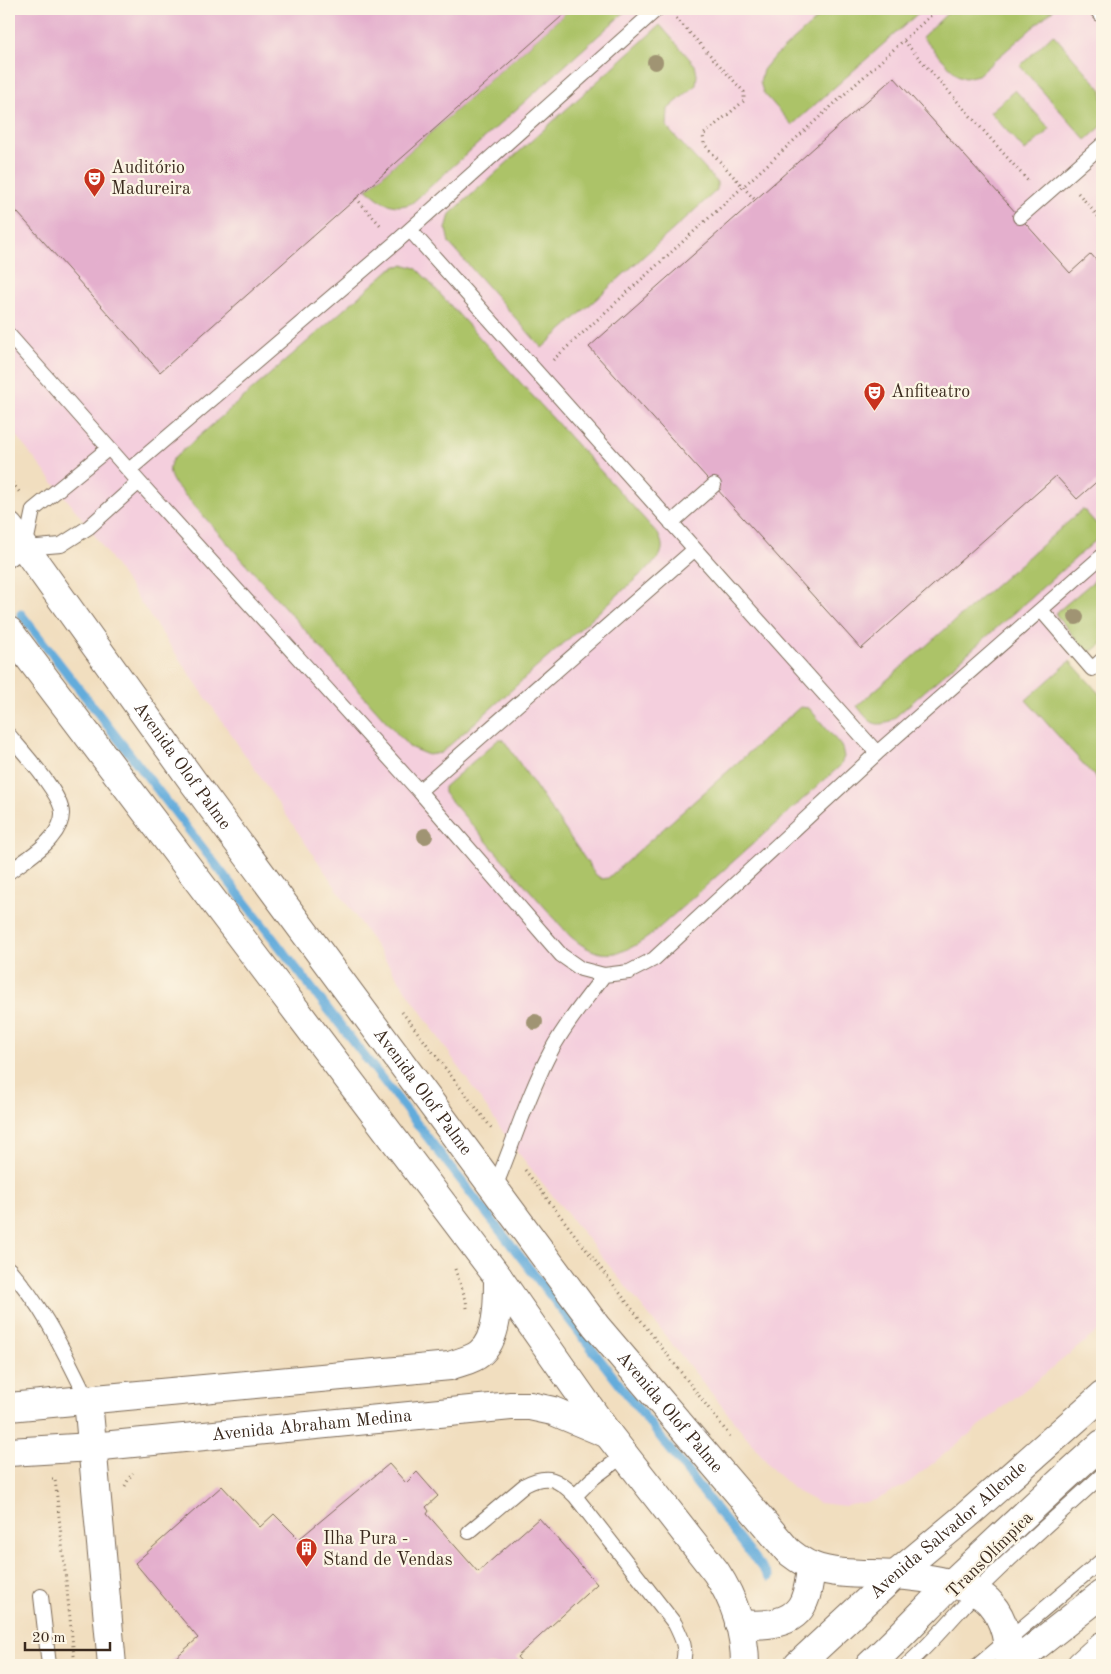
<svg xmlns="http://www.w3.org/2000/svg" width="1111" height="1674" viewBox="0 0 1111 1674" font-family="'Old Standard TT',serif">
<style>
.built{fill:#f4cfdd}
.green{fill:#acc368;stroke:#747643}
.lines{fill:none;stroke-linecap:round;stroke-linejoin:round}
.stream{stroke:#64acdb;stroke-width:9}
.building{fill:#e4afcd}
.lane-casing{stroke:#7b6956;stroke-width:16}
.street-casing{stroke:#7b6956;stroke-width:30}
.secondary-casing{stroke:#7b6956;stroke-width:30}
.primary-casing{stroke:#7b6956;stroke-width:30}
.highway-casing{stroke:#7b6956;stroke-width:30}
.path{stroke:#7b6956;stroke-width:3;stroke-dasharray:1 4;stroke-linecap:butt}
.lane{stroke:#fff;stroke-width:14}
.street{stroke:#fff;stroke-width:28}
.secondary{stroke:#fff;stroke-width:28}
.primary{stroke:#fff;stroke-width:28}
.highway{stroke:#fff;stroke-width:28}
.tree{fill:#a09473}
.labels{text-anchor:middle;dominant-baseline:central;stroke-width:4.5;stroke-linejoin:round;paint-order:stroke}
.poi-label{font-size:18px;fill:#3b2a1e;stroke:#fcf5e5;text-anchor:start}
.street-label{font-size:18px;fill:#3b2a1e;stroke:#fcf5e5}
</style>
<rect width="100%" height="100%" fill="#fcf5e5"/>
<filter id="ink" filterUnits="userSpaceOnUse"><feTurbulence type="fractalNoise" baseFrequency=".02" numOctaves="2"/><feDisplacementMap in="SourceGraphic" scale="10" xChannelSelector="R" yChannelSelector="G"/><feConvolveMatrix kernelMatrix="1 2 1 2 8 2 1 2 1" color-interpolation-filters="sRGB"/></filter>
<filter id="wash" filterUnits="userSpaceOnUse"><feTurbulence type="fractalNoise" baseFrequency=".0096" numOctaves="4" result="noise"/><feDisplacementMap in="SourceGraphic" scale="20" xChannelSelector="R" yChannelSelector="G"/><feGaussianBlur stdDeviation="1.12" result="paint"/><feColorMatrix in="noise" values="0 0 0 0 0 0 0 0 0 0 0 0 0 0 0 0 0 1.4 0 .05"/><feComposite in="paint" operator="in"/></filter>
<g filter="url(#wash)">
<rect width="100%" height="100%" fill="#f1debf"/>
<path class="built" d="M 9,9 L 1102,9 L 1102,633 L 1026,700 L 1102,785 L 1102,1328 L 907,1484 L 876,1500 L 845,1506 L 819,1503 L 796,1491 L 774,1471 L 512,1145 L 89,527 L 9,427 Z"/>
<path class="green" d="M 570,9 L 628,9 L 412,203 C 393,211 380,201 367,189 Z
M 828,9 L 923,9 L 792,125 L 763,92 L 760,82 L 763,70 L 772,59 Z
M 952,9 L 1054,9 L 978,75 L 965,78 L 957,75 L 922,37 Z
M 660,25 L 695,65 L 697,75 L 696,85 L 668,109 L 667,126 L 671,132 L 717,182 L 717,190 L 542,348 L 449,243 L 446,229 L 450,214 Z
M 1053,34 L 1102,90 L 1102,126 L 1086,140 L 1020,66 Z
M 1015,90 L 1050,129 L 1025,151 L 990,112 Z
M 406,265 L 416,268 L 422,274 L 658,534 C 663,544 664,549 658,559 L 441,753 L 428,755 L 409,747 L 174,483 C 169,475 168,469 172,460 L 389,270 L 397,266 Z
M 1083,509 L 1102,530 L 1102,535 L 892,720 C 874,730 868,720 857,706 Z
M 1102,574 L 1102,644 L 1094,650 L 1086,651 L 1056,615 L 1057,612 Z
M 1070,661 L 1102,697 L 1102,785 L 1026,700 Z
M 800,707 L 809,708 L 842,747 L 844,757 L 840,766 L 651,935 C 621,957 600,962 570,936 L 444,793 L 444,787 L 499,739 L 503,739 L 596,875 L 602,879 L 608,878 Z"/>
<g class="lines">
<path class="stream" d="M 21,614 L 769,1577"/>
</g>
<g id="blocks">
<path class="building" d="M 9,9 L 570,9 L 160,372 L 9,203 Z
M 894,77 L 1070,273 L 1091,254 L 1102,267 L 1102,477 L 1077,499 L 1056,476 L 861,649 L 589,347 Z
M 389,1464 L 406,1483 L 417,1472 L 438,1496 L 426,1507 L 429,1511 L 427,1514 L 478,1572 L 539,1518 L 597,1584 L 517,1657 L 524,1665 L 167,1665 L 198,1638 L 135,1563 L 222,1486 L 260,1527 L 274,1514 L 299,1539 Z"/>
</g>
</g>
<g filter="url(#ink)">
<use href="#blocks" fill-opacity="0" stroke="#7b6956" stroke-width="1"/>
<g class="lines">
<defs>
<path id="lane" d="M 1096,9 L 1102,16
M 1020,217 L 1102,145
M 410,230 L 877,753
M 9,335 L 139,482 L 419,791 L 561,955 L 581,969 L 604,975
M 129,470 L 395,243 L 657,9
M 671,523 L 714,485
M 25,548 L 33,510 L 109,448
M 9,560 L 25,548 L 61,545 L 89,527 L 139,482
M 1041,610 L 1092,669 L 1102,660
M 9,735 C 22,751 63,795 62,814 C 62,822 56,832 51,838 C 41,851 22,862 9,872
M 419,791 L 695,549
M 495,1187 C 514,1142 528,1094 551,1051 C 565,1024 586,1000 604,975 L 629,972 L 654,959 L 877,753 L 1102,556
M 9,1269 C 44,1307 65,1354 88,1400
M 624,1455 L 592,1479 L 575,1496 L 675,1624 C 682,1638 688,1650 682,1665
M 469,1532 L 525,1485 C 548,1473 558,1479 575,1496
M 41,1596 L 49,1665
M 907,1665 C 935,1640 958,1611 984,1584 C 1022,1546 1063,1511 1102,1475
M 978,1665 L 1102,1560"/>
<g id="street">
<path d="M 88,1400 L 112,1665"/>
<path d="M 9,1407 L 450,1366 C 459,1362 472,1360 479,1354 C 499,1339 498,1299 498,1277"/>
<path id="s1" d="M 9,1452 L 92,1447 L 511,1406 L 530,1406 L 553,1411 L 608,1434"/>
</g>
<g id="secondary">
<path id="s2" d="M 9,527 L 25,548 L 194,783 L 596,1326 L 788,1551 C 796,1557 803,1563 812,1566 C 838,1576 868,1573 895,1575"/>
<path d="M 9,631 L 498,1277 L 608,1434 L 716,1572 C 734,1599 745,1632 745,1665"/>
<path d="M 739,1624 C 762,1626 794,1626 804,1601 C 809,1590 810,1577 811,1566"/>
</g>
<g id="primary">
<path id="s3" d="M 798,1665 L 895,1575 L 966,1516 L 1102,1396"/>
<path d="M 1081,1665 L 1102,1646"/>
</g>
<path id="highway" d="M 895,1575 C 920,1577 973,1583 990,1603 C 1005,1620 1010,1644 1008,1665
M 870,1665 C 898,1639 924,1611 951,1584 C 1001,1537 1051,1489 1102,1444
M 1012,1665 L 1102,1594"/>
</defs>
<use href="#lane" class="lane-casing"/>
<use href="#street" class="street-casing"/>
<use href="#secondary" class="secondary-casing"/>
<use href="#primary" class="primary-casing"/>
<use href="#highway" class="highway-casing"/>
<path class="path" d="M 676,18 L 744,92 L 744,101 L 703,135 L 704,144 L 755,200
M 904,41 L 1028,181
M 1078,193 L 1102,221
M 356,198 L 382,227
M 553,360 L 938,9
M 9,479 L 21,494
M 402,1012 L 493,1130
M 525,1170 L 730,1436
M 455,1269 L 466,1300 L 467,1308
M 52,1479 L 55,1479 L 75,1665
M 125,1486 L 129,1478 L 133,1473"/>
<use href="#lane" class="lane"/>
<use href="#street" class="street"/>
<use href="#secondary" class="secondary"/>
<use href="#primary" class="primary"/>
<use href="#highway" class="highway"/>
</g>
<g class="tree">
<circle cx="655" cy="62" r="8"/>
<circle cx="1076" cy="617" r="8"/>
<circle cx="425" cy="836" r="8"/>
<circle cx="535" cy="1022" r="8"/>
</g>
</g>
<defs>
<symbol id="theatre-pin" viewBox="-11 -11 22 30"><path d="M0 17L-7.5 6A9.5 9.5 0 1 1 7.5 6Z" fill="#c8321e" stroke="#fcf5e5"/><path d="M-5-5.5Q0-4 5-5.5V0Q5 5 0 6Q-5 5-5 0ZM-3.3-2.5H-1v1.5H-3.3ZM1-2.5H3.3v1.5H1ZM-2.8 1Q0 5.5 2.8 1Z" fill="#fff"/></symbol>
<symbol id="building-pin" viewBox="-11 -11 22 30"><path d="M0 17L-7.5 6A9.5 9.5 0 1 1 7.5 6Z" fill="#c8321e" stroke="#fcf5e5"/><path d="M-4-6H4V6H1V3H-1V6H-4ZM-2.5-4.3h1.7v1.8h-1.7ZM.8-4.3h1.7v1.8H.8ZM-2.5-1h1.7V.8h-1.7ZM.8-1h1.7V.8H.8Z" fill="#fff"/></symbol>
</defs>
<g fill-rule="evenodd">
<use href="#theatre-pin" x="82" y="166" width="25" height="34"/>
<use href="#theatre-pin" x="862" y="380" width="25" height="34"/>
<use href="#building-pin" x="294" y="1536" width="25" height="34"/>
</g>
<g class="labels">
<g class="poi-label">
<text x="111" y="168">Auditório<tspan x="111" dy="21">Madureira</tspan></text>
<text x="891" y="392">Anfiteatro</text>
<text x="323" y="1539">Ilha Pura -<tspan x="323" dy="21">Stand de Vendas</tspan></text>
</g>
<g class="street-label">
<text stroke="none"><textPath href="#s2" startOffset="295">Avenida Olof Palme</textPath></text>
<text stroke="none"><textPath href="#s2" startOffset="700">Avenida Olof Palme</textPath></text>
<text stroke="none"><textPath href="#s2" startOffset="1105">Avenida Olof Palme</textPath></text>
<text stroke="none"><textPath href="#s1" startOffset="304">Avenida Abraham Medina</textPath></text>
<text stroke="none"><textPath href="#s3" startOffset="202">Avenida Salvador Allende</textPath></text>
<text transform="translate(990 1555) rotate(-45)">TransOlímpica</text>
</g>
</g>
<rect width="1111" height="1674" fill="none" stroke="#fcf5e5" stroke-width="30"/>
<path d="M25 1642v8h85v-8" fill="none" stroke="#3b2a1e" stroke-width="2.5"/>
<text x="32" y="1642" font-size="15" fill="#3b2a1e" stroke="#fcf5e5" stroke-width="4" paint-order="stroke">20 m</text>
</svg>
